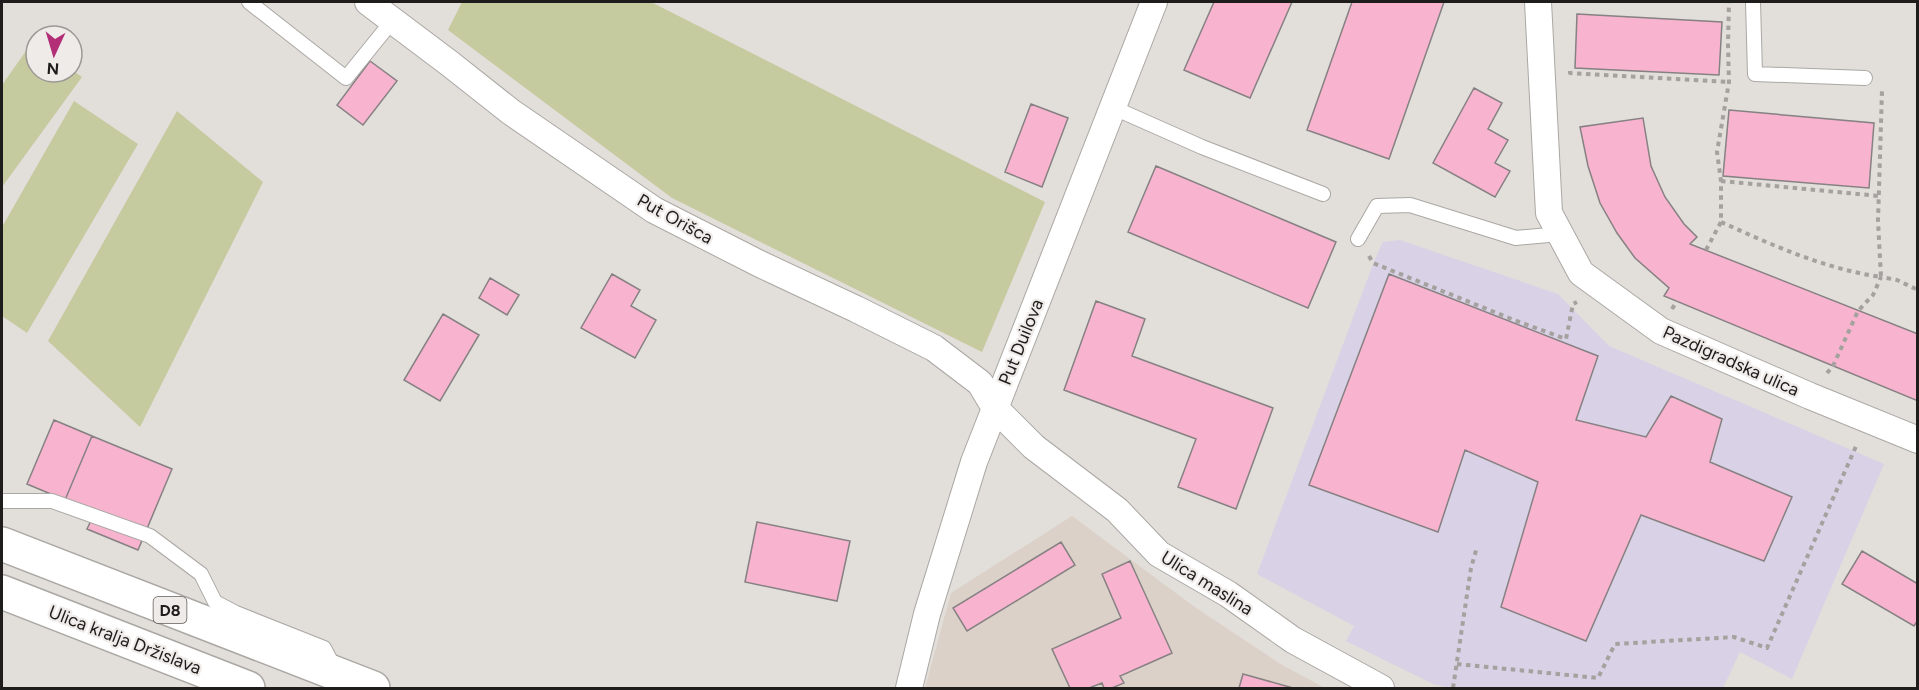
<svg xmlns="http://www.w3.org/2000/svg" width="1919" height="690" viewBox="0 0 1919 690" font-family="Figtree,sans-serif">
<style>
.built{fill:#dbd1c8}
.education{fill:#d9d1e5}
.green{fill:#c5cb9f}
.building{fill:#f8b4ce;stroke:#868183;stroke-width:1.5}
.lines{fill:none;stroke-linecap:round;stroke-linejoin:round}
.lane-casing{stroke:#aba8a4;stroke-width:16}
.street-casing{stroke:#aba8a4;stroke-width:28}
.highway-casing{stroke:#aba8a4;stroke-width:36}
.path{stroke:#a4a19e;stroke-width:4;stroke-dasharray:4.5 4.5;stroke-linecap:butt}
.lane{stroke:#fff;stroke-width:14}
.street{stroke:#fff;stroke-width:26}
.highway{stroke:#fff;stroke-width:33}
.labels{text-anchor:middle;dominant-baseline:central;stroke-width:4.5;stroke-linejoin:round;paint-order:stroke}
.shield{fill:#efebe8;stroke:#5d5b59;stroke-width:1.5}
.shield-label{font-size:16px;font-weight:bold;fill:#1e1d1c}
.street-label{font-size:18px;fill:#1e1d1c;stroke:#efebe8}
</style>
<rect width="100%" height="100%" fill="#e2deda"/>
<path class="built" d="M 1072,516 L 1196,608 L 1282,665 L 1325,688 L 925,688 L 951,593 Z"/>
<path class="education" d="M 1400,240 L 1558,294 L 1609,346 L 1884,464 L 1792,679 L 1740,652 L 1723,688 L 1449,688 L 1433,684 L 1346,641 L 1354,626 L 1257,574 L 1375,259 L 1383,242 Z"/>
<path class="green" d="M 462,2 L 651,2 L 1045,202 L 982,352 L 672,198 L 448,30 Z
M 33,41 L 36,43 L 36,72 L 72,72 L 72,70 L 82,77 L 2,187 L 2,85 Z
M 74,101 L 138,144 L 27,333 L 2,316 L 2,227 Z
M 177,111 L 263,182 L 140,427 L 48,341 Z"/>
<path class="building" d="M 1214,2 L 1292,2 L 1250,98 L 1184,70 Z
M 1352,2 L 1444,2 L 1389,159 L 1307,130 Z
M 1577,14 L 1722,22 L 1719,75 L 1575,68 Z
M 370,61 L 397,81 L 363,125 L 337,105 Z
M 1474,88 L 1502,103 L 1488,129 L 1508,140 L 1495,163 L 1510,171 L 1495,197 L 1433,163 Z
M 1031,104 L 1068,118 L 1042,187 L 1005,172 Z
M 1729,110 L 1874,123 L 1869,188 L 1723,176 Z
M 1643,118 L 1651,166 L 1665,197 L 1684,224 L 1697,237 L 1690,244 L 1918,334 L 1918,401 L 1664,296 L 1669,288 L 1635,258 L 1617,233 L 1600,203 L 1588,166 L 1580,127 Z
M 1156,166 L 1336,242 L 1308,308 L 1128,232 Z
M 612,274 L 640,290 L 631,306 L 656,320 L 635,358 L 581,328 Z
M 1389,274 L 1598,356 L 1576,420 L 1646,437 L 1671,396 L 1722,419 L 1710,462 L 1792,497 L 1764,561 L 1641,515 L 1586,641 L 1501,607 L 1538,482 L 1465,450 L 1438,532 L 1309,485 Z
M 490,278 L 519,295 L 507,315 L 479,298 Z
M 1096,301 L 1145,319 L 1132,356 L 1273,408 L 1236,509 L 1178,487 L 1196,439 L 1064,390 Z
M 443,314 L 479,335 L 440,401 L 404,380 Z
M 54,420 L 92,436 L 65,500 L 27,484 Z
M 92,436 L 172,469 L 138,550 L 87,529 L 95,512 L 65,500 Z
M 757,522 L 850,541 L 837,601 L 745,582 Z
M 1061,542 L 1075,565 L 967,631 L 953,608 Z
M 1862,551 L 1918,584 L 1918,620 L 1914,626 L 1842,584 Z
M 1130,561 L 1172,653 L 1120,676 L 1124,683 L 1112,688 L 1104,688 L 1102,683 L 1089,688 L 1070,688 L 1052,649 L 1121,618 L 1102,574 Z
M 1243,674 L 1293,688 L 1239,688 Z"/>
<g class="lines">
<defs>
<path id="lane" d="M 249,2 L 346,78 L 393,20
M 1753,2 L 1755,74 L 1865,78
M 1114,108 L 1202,147 L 1323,194
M 1358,239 L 1377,206 L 1410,205 L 1516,238 L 1560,234
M 2,501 L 52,501 L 150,536 L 201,574 L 215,602 L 236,613 L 324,648 L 335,669"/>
<path id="street" d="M 368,2 L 449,63 L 511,112 L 654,210 L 760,264 L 856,309 L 934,348 L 980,383 L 995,408 L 1034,447 L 1117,510 L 1159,554 L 1228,594 L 1293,640 L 1381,688
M 1538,2 L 1549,213 L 1581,273 L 1661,331 L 1810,396 L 1918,440
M 909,688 L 927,614 L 974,462 L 1154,2"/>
<path id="highway" d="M 2,544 L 373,688
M 2,592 L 248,688"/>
</defs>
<use href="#lane" class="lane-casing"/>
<use href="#street" class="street-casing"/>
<use href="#highway" class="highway-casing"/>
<path class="path" d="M 1570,71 L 1570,73 L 1729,82
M 1721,181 L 1879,196
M 1721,222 C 1772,245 1825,269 1881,277 L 1878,221 L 1882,90
M 1706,250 L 1721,222 L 1721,181 L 1717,152 L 1729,82 L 1728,45 L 1729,2
M 1369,256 L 1373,263 L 1514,320 L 1566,339 L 1573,304 L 1577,302
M 1672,309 L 1677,301
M 1827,373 L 1833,366 L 1858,311 L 1873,295 L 1881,277 L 1897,280 L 1918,290
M 1457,664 L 1598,678 L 1615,644 L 1734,637 L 1767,648 L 1857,444
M 1453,688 L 1471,568 L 1477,547"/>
<use href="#lane" class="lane"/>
<use href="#street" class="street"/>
<use href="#highway" class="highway"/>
</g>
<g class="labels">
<rect class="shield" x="153.5" y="597" width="33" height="26" rx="4.5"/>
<g class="shield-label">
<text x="170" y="610">D8</text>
</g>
<g class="street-label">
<text transform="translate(675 219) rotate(29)">Put Orišca</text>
<text transform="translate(1021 342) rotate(-68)">Put Duilova</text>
<text transform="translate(1731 361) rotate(24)">Pazdigradska ulica</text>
<text transform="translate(1207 583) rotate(32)">Ulica maslina</text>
<text transform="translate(125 640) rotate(21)">Ulica kralja Držislava</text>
</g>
</g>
<rect width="1919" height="690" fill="none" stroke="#1e1d1c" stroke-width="6"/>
<g transform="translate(54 54) rotate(184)"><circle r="28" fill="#efebe8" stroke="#9b9996" stroke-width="1.5"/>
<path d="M0-4.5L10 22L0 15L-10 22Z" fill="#b22f78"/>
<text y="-9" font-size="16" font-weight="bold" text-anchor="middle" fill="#1e1d1c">N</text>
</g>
</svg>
